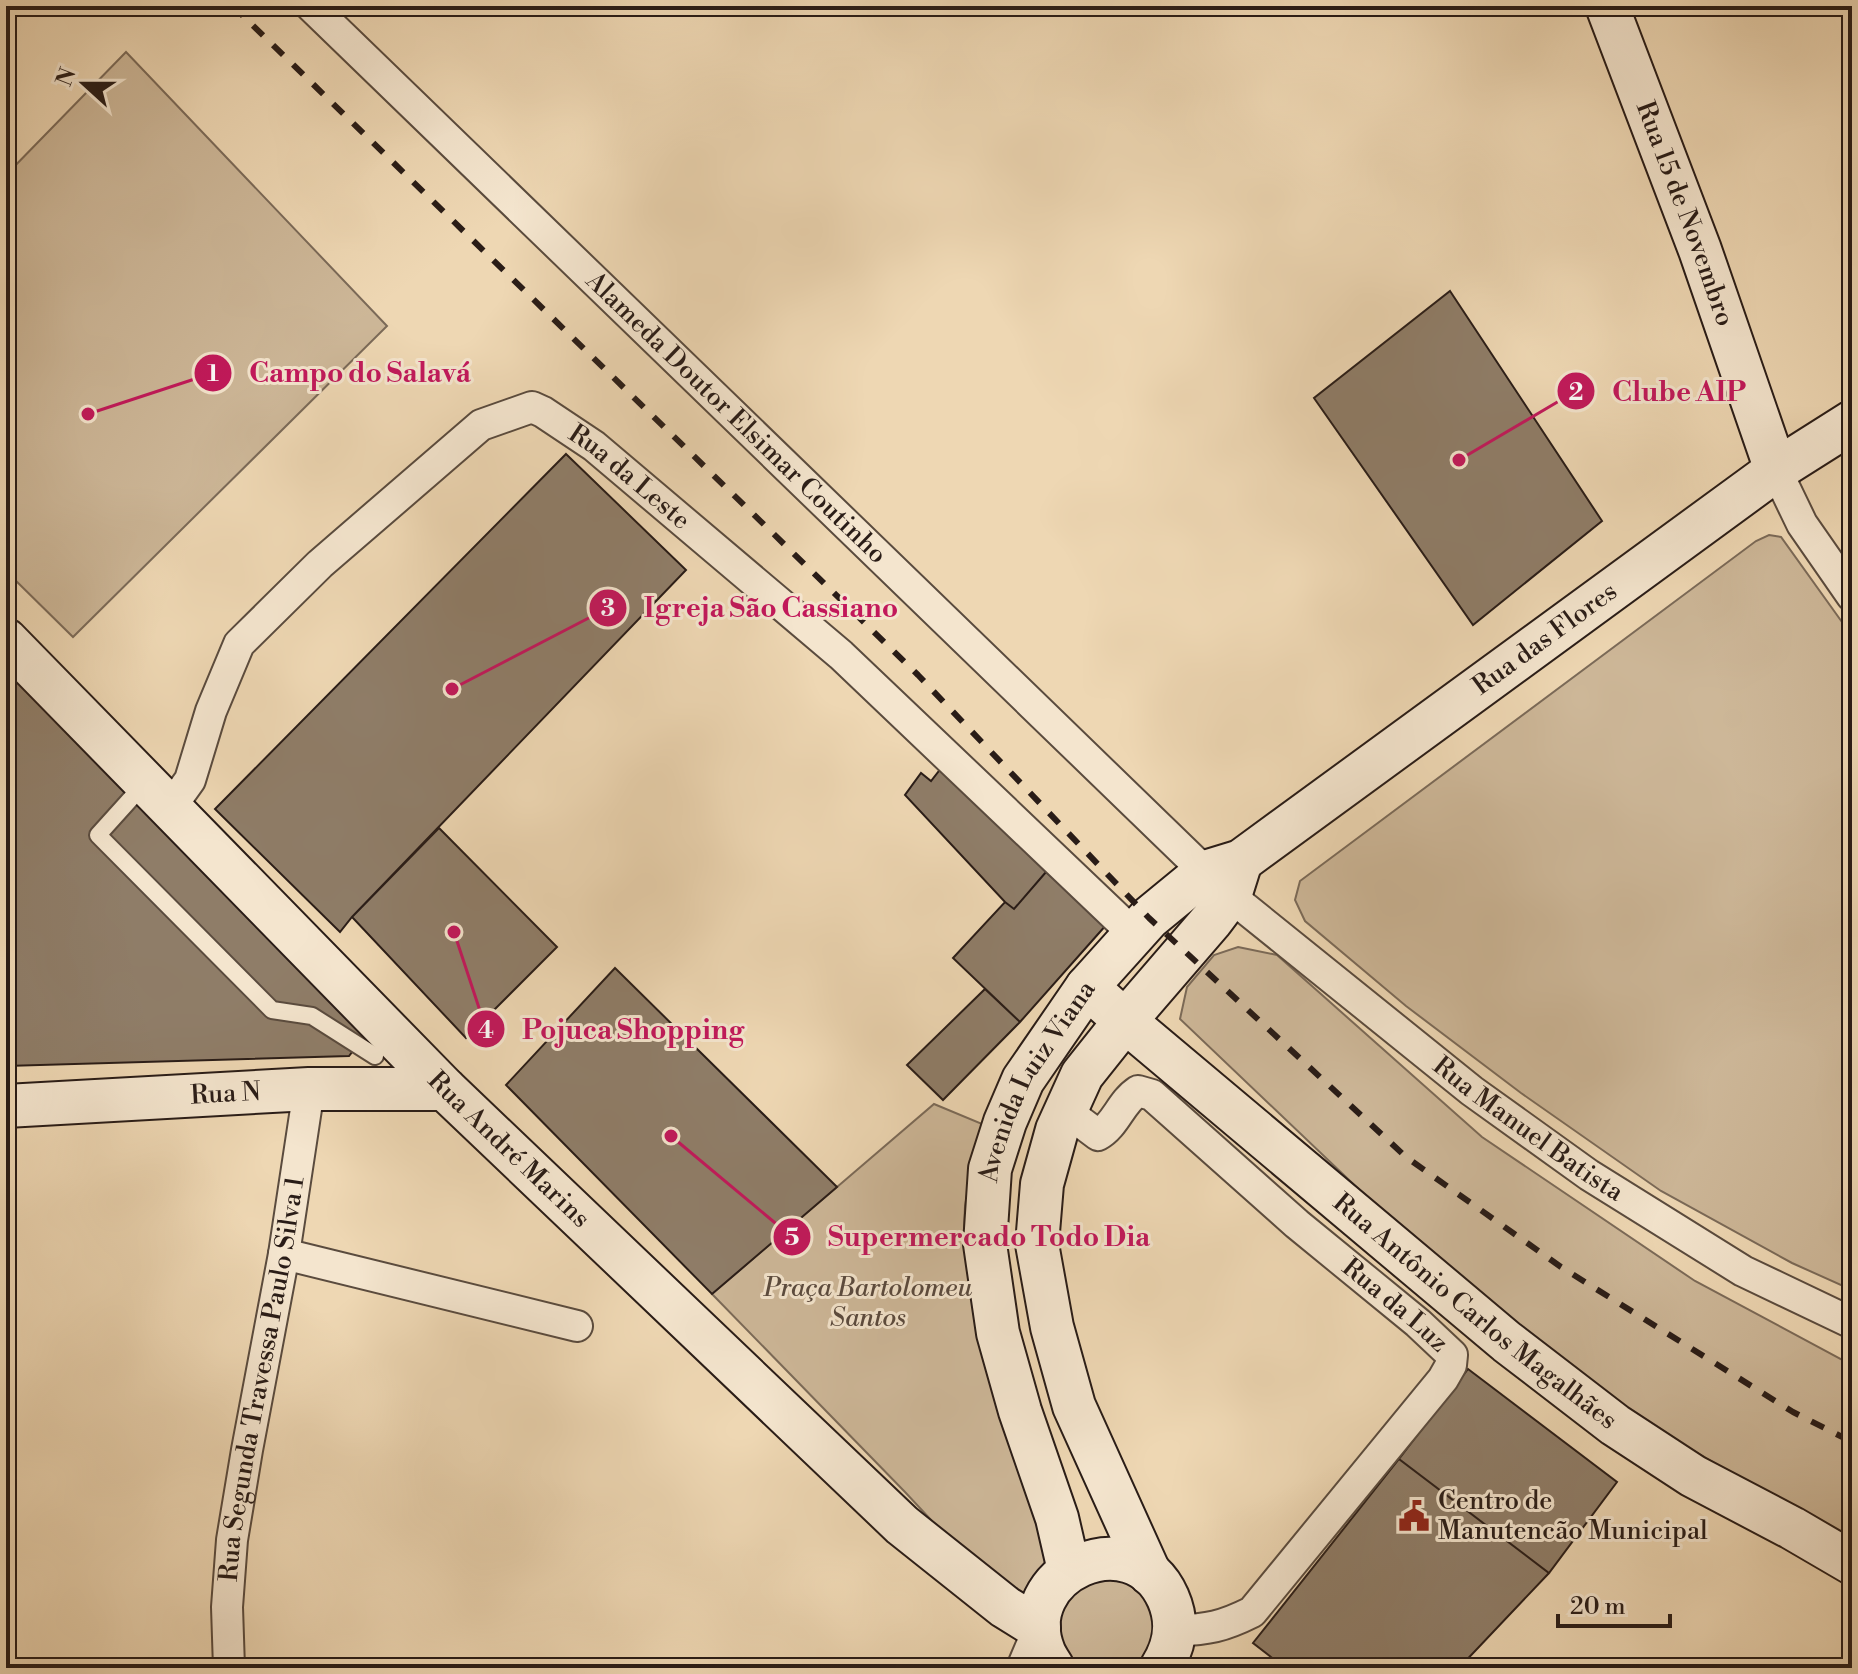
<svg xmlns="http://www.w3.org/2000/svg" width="1858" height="1674" viewBox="0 0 1858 1674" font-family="'Libre Bodoni',serif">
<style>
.green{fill:#cdb798;stroke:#7b6a58;stroke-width:2}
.building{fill:#8f7d68;stroke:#291c17;stroke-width:2}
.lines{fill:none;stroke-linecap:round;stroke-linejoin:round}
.lane-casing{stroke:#5a4b3e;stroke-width:20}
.street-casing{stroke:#5a4b3e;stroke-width:34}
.secondary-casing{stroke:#291c17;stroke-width:46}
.lane{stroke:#f4e5ce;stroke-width:16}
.street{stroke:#f4e5ce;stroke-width:30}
.secondary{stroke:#f4e5ce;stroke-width:42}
.rail{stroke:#291c17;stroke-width:6;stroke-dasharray:14 14;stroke-linecap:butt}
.labels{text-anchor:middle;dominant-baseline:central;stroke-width:6;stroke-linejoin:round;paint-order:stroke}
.street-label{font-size:26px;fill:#291c17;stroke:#f4e5ce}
.park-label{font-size:26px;font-style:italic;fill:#5a4a3e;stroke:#f4e5ce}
.poi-label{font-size:26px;fill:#291c17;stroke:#f4e5ce;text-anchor:start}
.leader{fill:none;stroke:#c2185b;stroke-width:3}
.callout-dot{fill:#c2185b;stroke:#f4e5ce;stroke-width:3}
.mark-label{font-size:24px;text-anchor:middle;font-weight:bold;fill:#fff}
.callout-label{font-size:28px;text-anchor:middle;font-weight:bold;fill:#c2185b;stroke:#f4e5ce;stroke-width:6;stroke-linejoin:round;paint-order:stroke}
</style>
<rect width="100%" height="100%" fill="#eed7b3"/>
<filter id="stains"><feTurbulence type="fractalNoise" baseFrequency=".0025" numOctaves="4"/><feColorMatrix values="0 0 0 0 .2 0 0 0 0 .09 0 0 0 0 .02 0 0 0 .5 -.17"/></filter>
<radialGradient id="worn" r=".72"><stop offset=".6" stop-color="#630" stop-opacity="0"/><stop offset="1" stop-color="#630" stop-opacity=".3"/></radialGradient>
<path class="green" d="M 126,52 L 387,326 L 73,637 L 6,571 L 6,175 Z
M 1769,535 L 1781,537 L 1852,636 L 1852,1290 L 1792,1263 L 1661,1191 L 1521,1093 L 1406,1006 L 1305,921 L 1295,900 L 1300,881 L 1756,541 Z
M 1238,947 L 1277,955 L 1482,1137 L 1695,1281 L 1852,1365 L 1852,1543 L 1639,1419 L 1411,1239 L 1180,1019 L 1187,987 L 1214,955 Z
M 934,1104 L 987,1126 L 971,1171 L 965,1206 L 964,1230 L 969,1268 L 1011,1445 L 1045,1551 L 1150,1574 L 1161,1668 L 1053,1668 L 1030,1626 L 905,1492 L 712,1294 Z"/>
<path class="building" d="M 1450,291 L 1602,521 L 1473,625 L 1314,398 Z
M 566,454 L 686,570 L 352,917 L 340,932 L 215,809 Z
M 6,661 L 364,1016 L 363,1038 L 349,1056 L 6,1066 Z
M 942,767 L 1046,872 L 1014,909 L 1005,902 L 905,795 L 921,773 L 931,781 Z
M 439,828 L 557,947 L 466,1038 L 352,917 Z
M 1046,872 L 1107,924 L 1020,1022 L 953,958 L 1005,902 L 1014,909 Z
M 615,968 L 837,1187 L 712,1294 L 506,1085 Z
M 985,989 L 1020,1022 L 943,1100 L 907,1065 Z
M 1468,1369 L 1617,1482 L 1549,1573 L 1399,1459 Z
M 1399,1459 L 1549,1573 L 1459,1668 L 1285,1668 L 1253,1643 Z"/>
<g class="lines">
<defs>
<path id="lane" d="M 144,784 L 98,835 L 272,1010 L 312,1016 L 375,1056"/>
<g id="street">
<path id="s1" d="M 311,6 L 1230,896 L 1472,1091 L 1589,1175 L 1743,1271 L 1852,1323"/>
<path d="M 1776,470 L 1802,524 L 1852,596"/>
<path id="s2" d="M 170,808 L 190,780 L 211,711 L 239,644 L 320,564 L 481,425 L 532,407 L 543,412 L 594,446 L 841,655 L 1134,934"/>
<path id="s3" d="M 1066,1111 L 1098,1135 C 1115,1126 1121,1102 1138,1091 L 1152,1095 L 1297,1224 L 1418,1323 L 1452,1355 L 1451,1365 L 1443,1379 L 1252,1612 C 1222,1627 1209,1629 1175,1631"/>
<path d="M 284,1254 L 577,1326"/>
<path id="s4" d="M 229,1668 L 227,1607 L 232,1540 L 247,1450 L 284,1254 L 309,1089"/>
<path d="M 1022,1668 L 1039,1628"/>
</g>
<g id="secondary">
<path id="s5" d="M 1607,6 L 1700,250 L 1776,470"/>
<path id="s6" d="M 6,640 L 445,1089 L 902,1525 L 1005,1607 L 1039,1628"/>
<path id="s7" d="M 1087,987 L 1125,1021 L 1507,1342 L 1615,1425 L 1693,1476 L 1792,1528 L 1852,1563"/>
<path id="s8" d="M 6,1106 L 309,1089 L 445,1089"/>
<path id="s9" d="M 1069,1570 L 1057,1518 L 1020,1411 L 998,1333 L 985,1244 L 990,1169 L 1005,1122 L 1023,1080 L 1087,987 L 1149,918 L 1205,872 L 1241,861 L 1776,470 L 1852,422"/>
<path d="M 1150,1574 L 1074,1406 L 1052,1327 L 1037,1244 L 1042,1184 L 1057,1130 L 1082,1075 L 1125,1021 L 1212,920 L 1230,896 L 1241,861"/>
<path d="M 1053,1668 C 1050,1663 1046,1657 1044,1652 C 1012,1573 1132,1518 1168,1598 C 1179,1623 1175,1646 1161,1668"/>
</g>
</defs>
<use href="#lane" class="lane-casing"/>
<use href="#street" class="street-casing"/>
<use href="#secondary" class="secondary-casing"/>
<use href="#lane" class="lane"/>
<use href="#street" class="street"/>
<use href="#secondary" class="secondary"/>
<path class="rail" d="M 233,6 L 918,675 L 1149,918 L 1406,1157 L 1561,1267 L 1793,1412 L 1852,1442"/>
</g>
<defs>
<symbol id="civic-bare" viewBox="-9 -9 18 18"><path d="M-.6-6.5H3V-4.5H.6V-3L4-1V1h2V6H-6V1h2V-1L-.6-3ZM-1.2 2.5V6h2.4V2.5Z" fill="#8f2418" stroke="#f4e5ce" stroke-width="2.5" paint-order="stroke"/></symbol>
</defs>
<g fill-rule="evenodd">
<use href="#civic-bare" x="1392" y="1494" width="44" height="44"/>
</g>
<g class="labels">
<g class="street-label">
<text stroke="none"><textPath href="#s5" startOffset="222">Rua 15 de Novembro</textPath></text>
<text stroke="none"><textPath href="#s1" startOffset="592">Alameda Doutor Elsimar Coutinho</textPath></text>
<text stroke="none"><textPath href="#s2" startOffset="680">Rua da Leste</textPath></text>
<text stroke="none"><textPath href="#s9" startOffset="1200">Rua das Flores</textPath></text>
<text stroke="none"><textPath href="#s9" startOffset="512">Avenida Luiz Viana</textPath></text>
<text stroke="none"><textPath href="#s8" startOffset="220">Rua N</textPath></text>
<text stroke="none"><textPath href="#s1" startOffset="1658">Rua Manuel Batista</textPath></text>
<text stroke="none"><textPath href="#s6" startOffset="716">Rua André Marins</textPath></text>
<text stroke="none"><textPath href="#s3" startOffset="436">Rua da Luz</textPath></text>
<text stroke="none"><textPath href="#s7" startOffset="506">Rua Antônio Carlos Magalhães</textPath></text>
<text stroke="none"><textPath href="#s4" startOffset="292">Rua Segunda Travessa Paulo Silva 1</textPath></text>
</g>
<g class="park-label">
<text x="868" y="1288">Praça Bartolomeu<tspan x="868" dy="30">Santos</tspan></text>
</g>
<g class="poi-label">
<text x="1438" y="1501">Centro de<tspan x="1438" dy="30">Manutencão Municipal</tspan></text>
</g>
</g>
<path class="leader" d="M88 414L213 373M1459 460L1576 391M452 689L608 608M454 932L486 1029M671 1136L792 1237"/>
<g class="callout-dot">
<circle cx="88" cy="414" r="8"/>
<circle cx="1459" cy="460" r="8"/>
<circle cx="452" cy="689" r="8"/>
<circle cx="454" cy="932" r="8"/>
<circle cx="671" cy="1136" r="8"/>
<circle cx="213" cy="373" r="20"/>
<circle cx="1576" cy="391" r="20"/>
<circle cx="608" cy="608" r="20"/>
<circle cx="486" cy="1029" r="20"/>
<circle cx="792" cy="1237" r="20"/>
</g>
<g class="mark-label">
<text x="213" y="381">1</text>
<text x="1576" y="400">2</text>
<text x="608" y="616">3</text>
<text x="486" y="1038">4</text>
<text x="792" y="1245">5</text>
</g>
<g class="callout-label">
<text x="360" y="382">Campo do Salavá</text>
<text x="1679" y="401">Clube AIP</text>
<text x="771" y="617">Igreja São Cassiano</text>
<text x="633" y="1039">Pojuca Shopping</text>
<text x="989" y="1246">Supermercado Todo Dia</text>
</g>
<rect width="1858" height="1674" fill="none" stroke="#eed7b3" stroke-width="32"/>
<rect x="8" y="8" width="1842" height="1658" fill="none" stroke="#291c17" stroke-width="4"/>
<rect x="16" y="16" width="1826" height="1642" fill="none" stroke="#291c17" stroke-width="2"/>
<g transform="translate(84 84) rotate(291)" stroke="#f4e5ce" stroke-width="6" paint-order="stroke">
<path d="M0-6L14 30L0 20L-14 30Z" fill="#291c17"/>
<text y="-12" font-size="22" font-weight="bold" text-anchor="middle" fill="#291c17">N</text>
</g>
<path d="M1558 1614v12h112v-12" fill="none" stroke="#291c17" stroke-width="4"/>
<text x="1570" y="1614" font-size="24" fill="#291c17" stroke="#f4e5ce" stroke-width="6" paint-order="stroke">20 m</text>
<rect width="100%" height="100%" filter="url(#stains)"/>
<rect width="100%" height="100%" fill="url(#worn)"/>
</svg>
